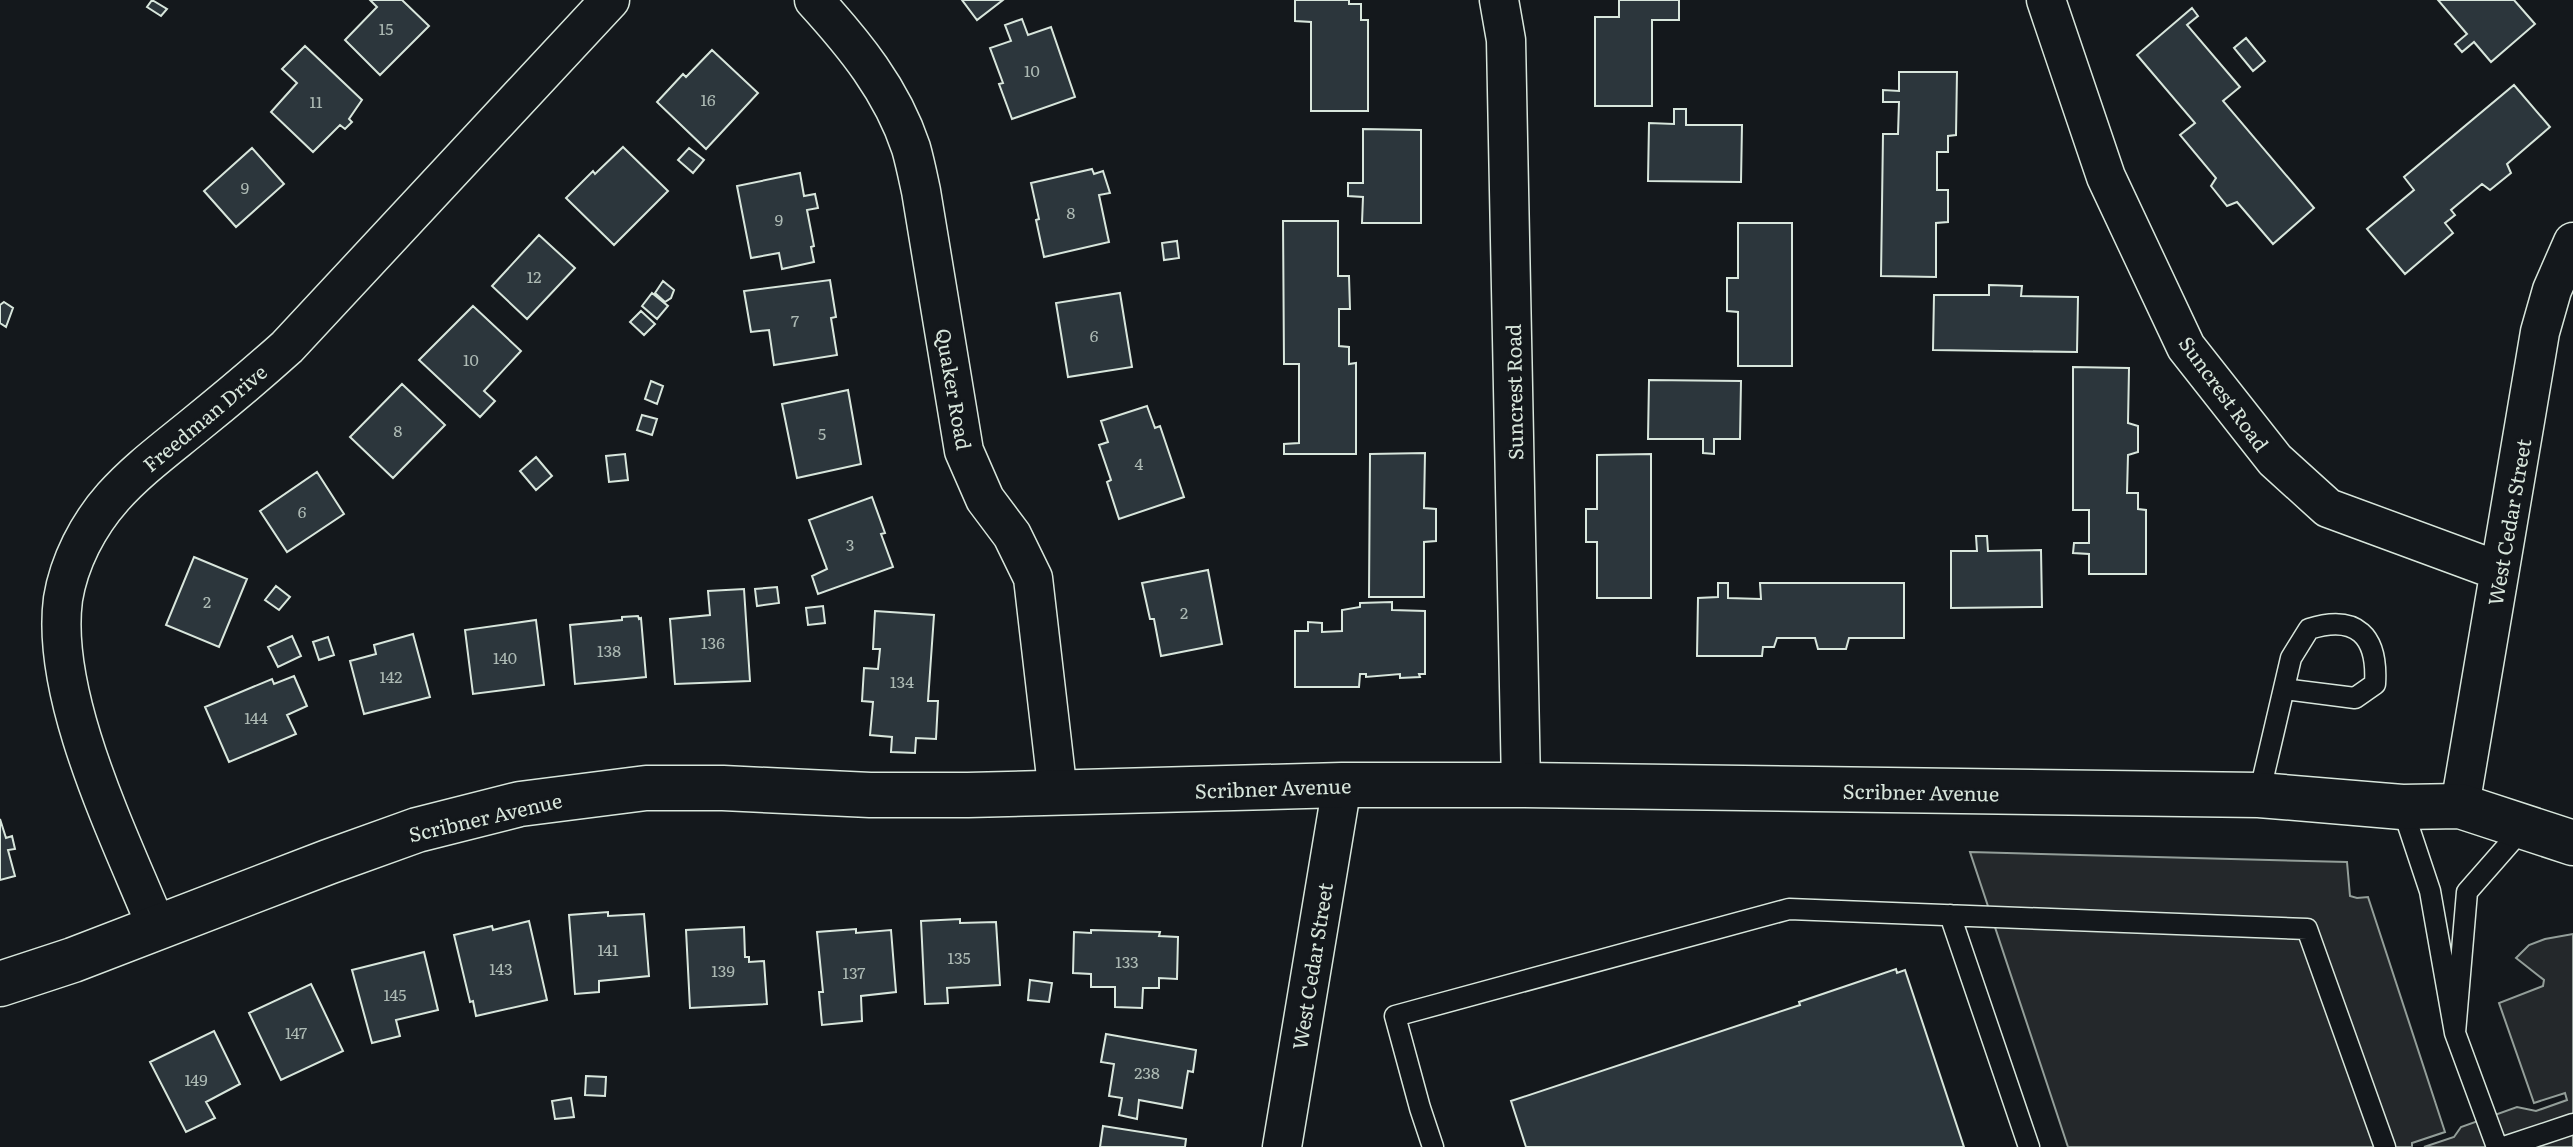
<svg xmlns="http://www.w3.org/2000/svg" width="2573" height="1147" viewBox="0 0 2573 1147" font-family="Literata,serif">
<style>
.parking{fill:#24282b;stroke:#939e99;stroke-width:2}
.building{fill:#2c363c;stroke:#d8e6dc;stroke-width:2}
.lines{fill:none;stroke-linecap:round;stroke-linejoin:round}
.service-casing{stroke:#d8e6dc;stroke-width:23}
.minor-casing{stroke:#d8e6dc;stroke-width:41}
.tertiary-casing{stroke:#d8e6dc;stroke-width:47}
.service{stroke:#14181c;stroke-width:20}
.minor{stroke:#14181c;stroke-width:38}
.tertiary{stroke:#14181c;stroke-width:44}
.labels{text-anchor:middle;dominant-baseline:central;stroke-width:6;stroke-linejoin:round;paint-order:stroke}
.number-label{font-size:16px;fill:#adbab4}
.street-label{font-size:20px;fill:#d8e6dc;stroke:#14181c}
</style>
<rect width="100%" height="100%" fill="#14181c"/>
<path class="parking" d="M 1970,852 L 2347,862 L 2350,896 L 2357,898 L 2368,897 L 2445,1132 L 2412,1143 L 2412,1147 L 2068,1147 Z
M 2573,934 L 2573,1147 L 2424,1147 L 2454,1137 L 2461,1127 L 2517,1107 L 2536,1111 L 2567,1100 L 2565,1093 L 2534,1103 L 2499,1003 L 2543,986 L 2544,980 L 2516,958 L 2529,945 L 2545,939 Z"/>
<path class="building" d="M 152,0 L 167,9 L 161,16 L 147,7 Z
M 370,0 L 402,0 L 429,26 L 380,75 L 345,40 L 377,7 Z
M 962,0 L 1003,0 L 977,20 Z
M 1295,0 L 1349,0 L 1349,4 L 1361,4 L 1361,20 L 1368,20 L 1368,111 L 1311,111 L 1311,22 L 1295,21 Z
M 1619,0 L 1679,0 L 1679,20 L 1652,20 L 1652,106 L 1595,106 L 1595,17 L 1619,17 Z
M 2438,0 L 2514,0 L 2535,24 L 2491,62 L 2474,42 L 2462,52 L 2455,44 L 2467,34 Z
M 2192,8 L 2198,16 L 2187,25 L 2240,87 L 2223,101 L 2314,208 L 2273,244 L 2237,202 L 2227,206 L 2211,186 L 2216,178 L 2180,135 L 2195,123 L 2137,55 Z
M 1022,19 L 1028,35 L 1051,27 L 1075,97 L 1012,119 L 999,84 L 1003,83 L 990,48 L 1011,41 L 1005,25 Z
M 2246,38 L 2265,61 L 2253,71 L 2234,48 Z
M 305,46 L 362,100 L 349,119 L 352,122 L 345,129 L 340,125 L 313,152 L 271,112 L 297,83 L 282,69 Z
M 712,50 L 758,93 L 706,149 L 657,102 L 683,74 L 686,77 Z
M 1899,72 L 1957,72 L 1956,135 L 1948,136 L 1948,152 L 1937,152 L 1937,190 L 1948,190 L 1948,222 L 1936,223 L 1936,277 L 1881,276 L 1883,134 L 1898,134 L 1899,102 L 1883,102 L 1883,90 L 1899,91 Z
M 2514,85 L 2550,127 L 2507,164 L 2511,173 L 2490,190 L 2482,184 L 2451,210 L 2455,215 L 2445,223 L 2453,233 L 2405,274 L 2367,229 L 2414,190 L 2404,177 Z
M 1674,109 L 1686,109 L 1686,125 L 1742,125 L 1741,182 L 1648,181 L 1649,123 L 1674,124 Z
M 1363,129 L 1421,130 L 1421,223 L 1362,223 L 1363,197 L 1348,196 L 1348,183 L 1363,183 Z
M 623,147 L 668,191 L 614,245 L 566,198 L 593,171 L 595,174 Z
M 252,148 L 284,184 L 236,227 L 204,191 Z
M 689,148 L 704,160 L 693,173 L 678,160 Z
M 1092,169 L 1094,174 L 1103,171 L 1110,193 L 1099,195 L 1109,242 L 1044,257 L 1036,220 L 1039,219 L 1031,183 Z
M 800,173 L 804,196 L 815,194 L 818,208 L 807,210 L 814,246 L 811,247 L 814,262 L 782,269 L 779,253 L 751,258 L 737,186 Z
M 1283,221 L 1338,221 L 1338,276 L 1349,276 L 1350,309 L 1339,309 L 1339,346 L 1349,347 L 1349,364 L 1356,363 L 1356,454 L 1284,454 L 1284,444 L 1299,443 L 1299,364 L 1284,364 Z
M 1738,223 L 1792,223 L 1792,366 L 1738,366 L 1738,312 L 1727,311 L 1727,278 L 1738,278 Z
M 539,235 L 575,268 L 527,319 L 492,286 Z
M 1177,241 L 1179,258 L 1164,260 L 1162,243 Z
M 830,280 L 836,317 L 831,318 L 837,355 L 774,365 L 769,330 L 751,332 L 744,291 Z
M 663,281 L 674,290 L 671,298 L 665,302 L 655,293 Z
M 1989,285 L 2022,286 L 2021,296 L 2078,297 L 2077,352 L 1933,350 L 1934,295 L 1989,295 Z
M 652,293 L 668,306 L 657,319 L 642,306 Z
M 1120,293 L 1132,367 L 1068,377 L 1056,303 Z
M 4,302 L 13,308 L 6,327 L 0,323 L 0,305 Z
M 473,306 L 521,351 L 484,391 L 495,401 L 480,417 L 419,360 Z
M 641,311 L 655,324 L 644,335 L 630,322 Z
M 2073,367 L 2129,368 L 2128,423 L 2138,426 L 2138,452 L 2128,455 L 2127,493 L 2138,493 L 2138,509 L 2146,510 L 2146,574 L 2089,574 L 2089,554 L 2073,553 L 2074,543 L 2089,543 L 2089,510 L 2073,510 Z
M 1649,380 L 1741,381 L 1740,439 L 1714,439 L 1714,454 L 1703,453 L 1703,439 L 1648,439 Z
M 651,381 L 663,386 L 657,404 L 645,399 Z
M 402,384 L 445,425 L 393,478 L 350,437 Z
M 848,390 L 861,464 L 797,478 L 782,404 Z
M 1147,406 L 1155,428 L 1160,426 L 1184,497 L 1119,519 L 1107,482 L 1111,480 L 1099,445 L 1108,442 L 1101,421 Z
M 642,415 L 657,419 L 652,435 L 637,430 Z
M 1425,453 L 1424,508 L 1436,509 L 1436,541 L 1424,542 L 1424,597 L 1369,597 L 1370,454 Z
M 625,454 L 628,480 L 609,482 L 606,456 Z
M 1651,454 L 1651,598 L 1597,598 L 1597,542 L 1586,542 L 1586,509 L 1597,509 L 1597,455 Z
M 536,457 L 552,476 L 536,490 L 520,471 Z
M 317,472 L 344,514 L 287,552 L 260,511 Z
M 872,497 L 885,533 L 881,534 L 893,567 L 818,594 L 812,576 L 827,569 L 809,520 Z
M 1976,536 L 1987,536 L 1988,551 L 2041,550 L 2042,607 L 1951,608 L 1951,551 L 1977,551 Z
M 194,557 L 247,579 L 219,647 L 166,625 Z
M 1208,570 L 1222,644 L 1161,656 L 1154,619 L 1150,619 L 1142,583 Z
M 1718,583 L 1728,583 L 1728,598 L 1761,599 L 1760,583 L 1904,583 L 1904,638 L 1849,638 L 1846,649 L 1818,649 L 1815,638 L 1777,638 L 1774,647 L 1763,647 L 1762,656 L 1697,656 L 1698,598 L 1718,597 Z
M 276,586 L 290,597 L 279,610 L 265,600 Z
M 777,587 L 779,603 L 757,606 L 755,589 Z
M 744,589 L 750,681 L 675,684 L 670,619 L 710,615 L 708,591 Z
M 1392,602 L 1392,610 L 1425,611 L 1425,674 L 1419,674 L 1420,677 L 1400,678 L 1400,674 L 1366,677 L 1366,674 L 1360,674 L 1359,687 L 1295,687 L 1295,631 L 1308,631 L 1308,622 L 1322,623 L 1322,632 L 1342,631 L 1342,610 L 1360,607 L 1360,603 Z
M 823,606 L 825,623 L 808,625 L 806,608 Z
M 875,611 L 934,615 L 928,701 L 938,701 L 936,739 L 916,738 L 915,753 L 891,752 L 892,737 L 870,735 L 873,702 L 862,701 L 864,668 L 878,669 L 880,649 L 873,649 Z
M 638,616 L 639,619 L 641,618 L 646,677 L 575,684 L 570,625 L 622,620 L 622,617 Z
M 536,620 L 544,685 L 473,694 L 465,630 Z
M 413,634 L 430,697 L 364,714 L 350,661 L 376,654 L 374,645 Z
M 292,636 L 301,656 L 278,667 L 268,647 Z
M 328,637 L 334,655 L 319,660 L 313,642 Z
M 294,676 L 307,706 L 287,715 L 296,734 L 229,762 L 205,707 L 272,679 L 274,684 Z
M 0,819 L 6,838 L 12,836 L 15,849 L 8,850 L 15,876 L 0,880 Z
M 608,912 L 608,916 L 644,914 L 649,976 L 599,981 L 599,992 L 575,994 L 569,915 Z
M 960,919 L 960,923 L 996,922 L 1000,985 L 947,988 L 948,1003 L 925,1004 L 921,921 Z
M 529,921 L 547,1000 L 476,1016 L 473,1001 L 470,1002 L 454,935 L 492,926 L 493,930 Z
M 744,927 L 745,957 L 749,957 L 749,962 L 764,961 L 767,1004 L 690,1008 L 686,930 Z
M 856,929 L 856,933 L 891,930 L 896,992 L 861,996 L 862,1021 L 822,1025 L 819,992 L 823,992 L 817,932 Z
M 1091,930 L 1160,932 L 1159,936 L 1178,937 L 1177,979 L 1159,978 L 1159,988 L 1143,988 L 1142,1008 L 1115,1007 L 1115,987 L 1091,987 L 1091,974 L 1073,973 L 1074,932 L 1091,933 Z
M 424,952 L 438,1010 L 396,1020 L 400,1036 L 372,1043 L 352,970 Z
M 1896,969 L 1897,973 L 1905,970 L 1964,1147 L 1526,1147 L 1511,1101 L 1800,1005 L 1799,1002 Z
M 1030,980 L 1052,983 L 1049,1002 L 1028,1000 Z
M 311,984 L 343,1051 L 281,1080 L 249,1013 Z
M 214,1031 L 240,1084 L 206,1102 L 215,1118 L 186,1132 L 150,1062 Z
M 1106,1034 L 1196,1050 L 1193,1072 L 1188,1071 L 1182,1108 L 1139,1100 L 1137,1119 L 1119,1115 L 1122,1098 L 1109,1096 L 1114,1064 L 1101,1062 Z
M 586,1076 L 606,1077 L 605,1096 L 585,1095 Z
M 571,1098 L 574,1117 L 555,1119 L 552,1101 Z
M 1103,1126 L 1186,1139 L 1185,1147 L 1100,1147 Z"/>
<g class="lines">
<defs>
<path id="service" d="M 2259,795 L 2291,658 L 2309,629 C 2357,614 2378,636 2375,684 L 2355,698 L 2284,689
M 2402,807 L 2430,891 L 2455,1033 L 2467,892 L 2524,827
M 1950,915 L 2029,1147
M 2455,1033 L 2497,1147
M 1433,1147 L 1420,1108 L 1395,1016 L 1789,909 L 2307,929 L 2385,1147
M 2504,1147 L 2573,1124"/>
<path id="minor" d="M 814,0 C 854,44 892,90 911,148 C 915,162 918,177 921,191 L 964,451 L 985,499 L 1012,535 L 1033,578 L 1058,794
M 1499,0 L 1506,40 L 1521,785
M 2046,0 L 2106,177 L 2186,347 L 2275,460 L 2328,508 L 2499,571
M 2460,806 L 2540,332 L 2552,290 L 2573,242
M 157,928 C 120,837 50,698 63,599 C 69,562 88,525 113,497 C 137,470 167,448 195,425 C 226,400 257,374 287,347 L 610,0
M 1282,1147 L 1342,785"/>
<path id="tertiary" d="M 0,984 L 73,960 L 328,862 L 417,830 L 520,804 L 646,788 L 723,788 L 870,795 L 968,795 L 1342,785 L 1521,785 L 2259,795 L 2402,807 L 2460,806 L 2573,843"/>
</defs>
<use href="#service" class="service-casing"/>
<use href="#minor" class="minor-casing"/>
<use href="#tertiary" class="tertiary-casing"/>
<use href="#service" class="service"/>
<use href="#minor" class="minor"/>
<use href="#tertiary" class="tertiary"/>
</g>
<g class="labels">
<g class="number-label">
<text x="386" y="28">15</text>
<text x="1032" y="70">10</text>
<text x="708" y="99">16</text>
<text x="316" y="101">11</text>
<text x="245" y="187">9</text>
<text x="1071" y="212">8</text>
<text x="779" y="219">9</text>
<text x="534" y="276">12</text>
<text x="795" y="320">7</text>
<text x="1094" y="335">6</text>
<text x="471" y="359">10</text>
<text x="398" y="430">8</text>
<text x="822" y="433">5</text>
<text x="1139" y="463">4</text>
<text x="302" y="511">6</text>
<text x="850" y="544">3</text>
<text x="207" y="601">2</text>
<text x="1184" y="612">2</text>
<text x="713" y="642">136</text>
<text x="609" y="650">138</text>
<text x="505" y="657">140</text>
<text x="391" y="676">142</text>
<text x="902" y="681">134</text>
<text x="256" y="717">144</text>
<text x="608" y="949">141</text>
<text x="959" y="957">135</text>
<text x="1127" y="961">133</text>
<text x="501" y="968">143</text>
<text x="723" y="970">139</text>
<text x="854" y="972">137</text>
<text x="395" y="994">145</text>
<text x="296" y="1032">147</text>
<text x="1147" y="1072">238</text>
<text x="196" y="1079">149</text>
</g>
<g class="street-label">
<text transform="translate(955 389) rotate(80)">Quaker Road</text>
<text transform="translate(1513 392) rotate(-91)">Suncrest Road</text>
<text transform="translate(2225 393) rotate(54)">Suncrest Road</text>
<text transform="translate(204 417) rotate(-40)">Freedman Drive</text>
<text transform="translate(2508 522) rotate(-80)">West Cedar Street</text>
<text transform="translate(1273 787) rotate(-2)">Scribner Avenue</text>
<text transform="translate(1921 791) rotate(1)">Scribner Avenue</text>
<text transform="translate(485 816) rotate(-13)">Scribner Avenue</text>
<text transform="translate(1311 966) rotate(-81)">West Cedar Street</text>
</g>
</g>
</svg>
